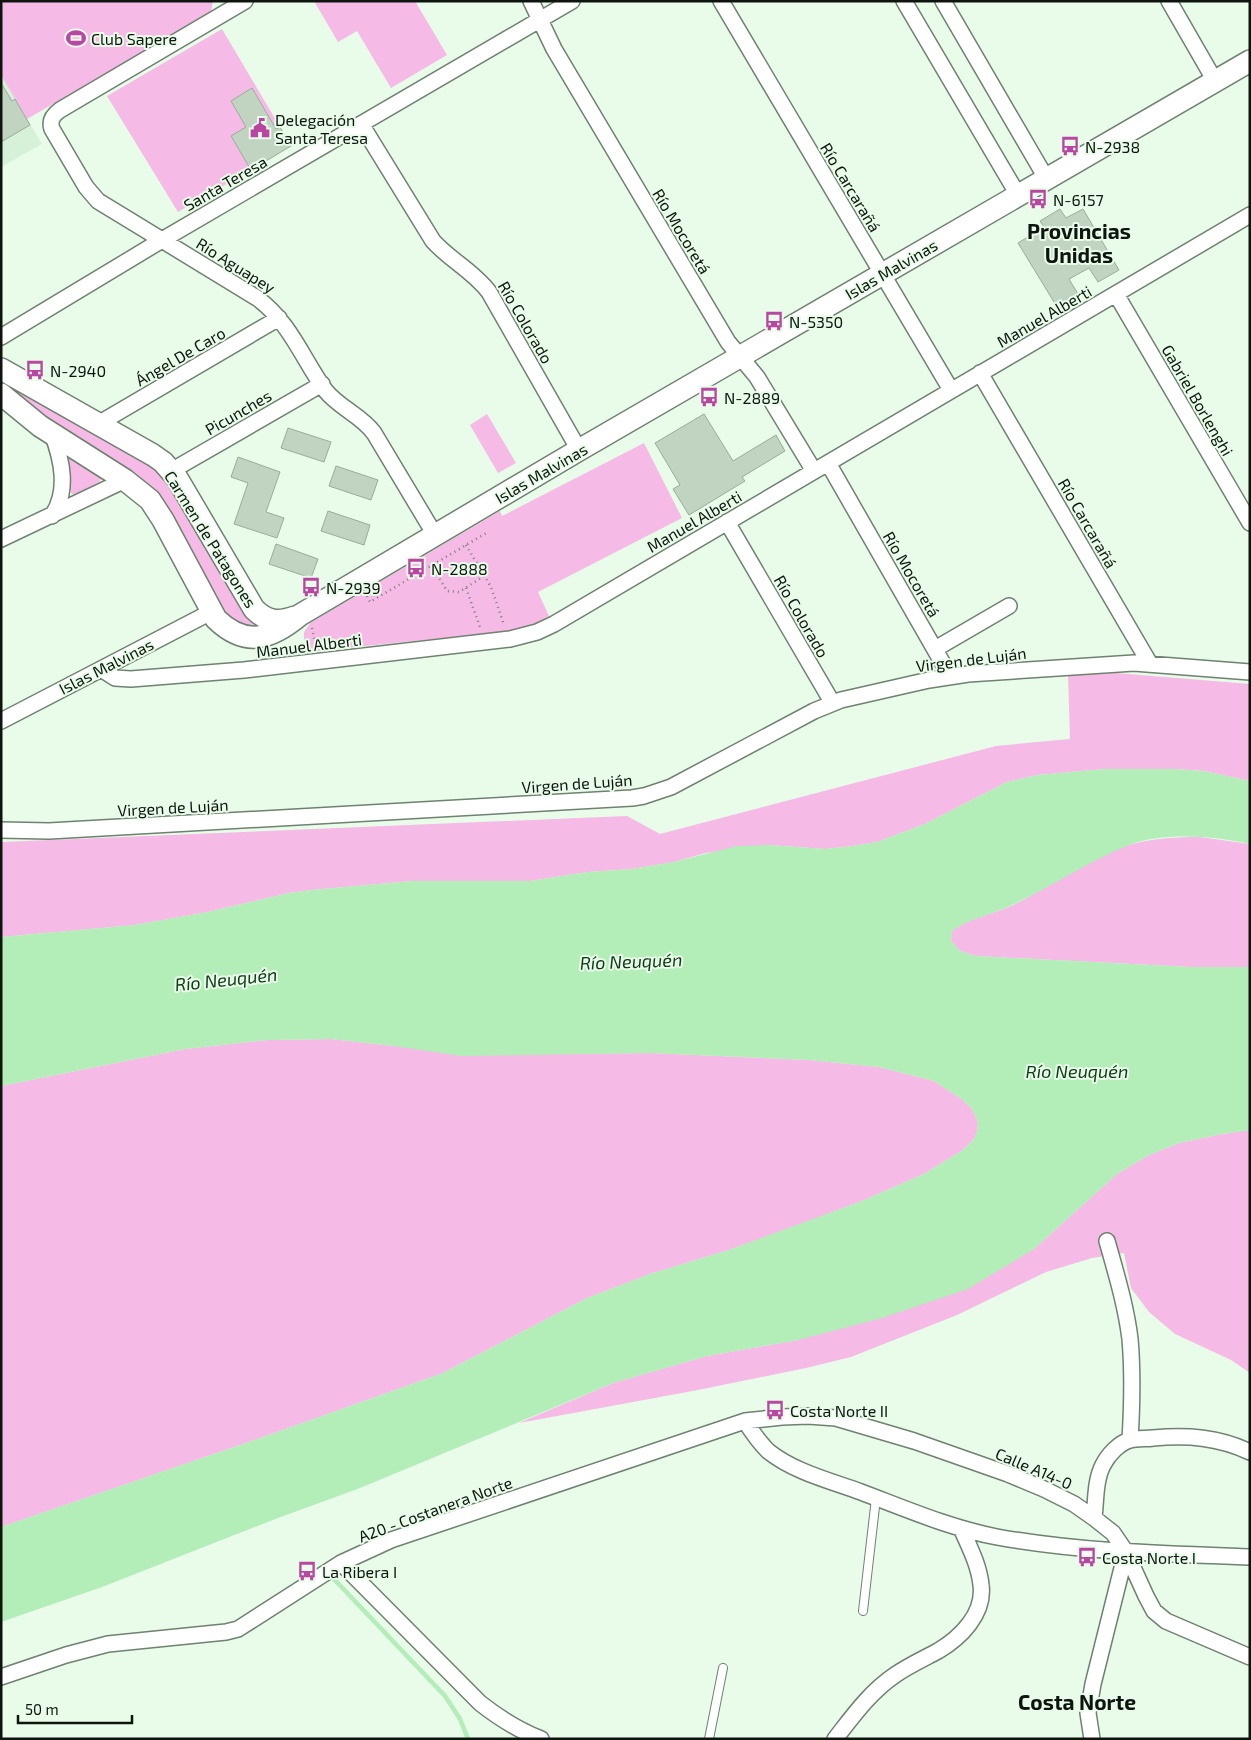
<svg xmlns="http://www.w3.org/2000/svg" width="1251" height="1740" viewBox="0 0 1251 1740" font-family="'Exo 2',sans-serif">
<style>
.built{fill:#d6f1d8}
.green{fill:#f5bae5}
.water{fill:#b3edb7}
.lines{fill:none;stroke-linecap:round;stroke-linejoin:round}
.stream{stroke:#b3edb7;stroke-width:4.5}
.building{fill:#c1d4c2;stroke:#99ac9a}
.lane-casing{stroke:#6f8170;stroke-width:10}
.street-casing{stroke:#6f8170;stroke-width:18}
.secondary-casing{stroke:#6f8170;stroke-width:24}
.path{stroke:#758276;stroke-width:2.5;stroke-dasharray:1 4;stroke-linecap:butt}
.lane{stroke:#fff;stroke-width:8}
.street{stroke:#fff;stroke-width:15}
.secondary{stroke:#fff;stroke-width:21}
.labels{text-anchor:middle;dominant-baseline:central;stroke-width:4;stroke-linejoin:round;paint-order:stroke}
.poi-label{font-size:16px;fill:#0e150f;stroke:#e8fce9;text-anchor:start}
.street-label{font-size:16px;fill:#0e150f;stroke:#e8fce9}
.water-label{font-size:18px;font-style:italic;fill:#103917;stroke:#e8fce9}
.district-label{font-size:21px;font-weight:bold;fill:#0e150f;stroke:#e8fce9}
</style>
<rect width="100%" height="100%" fill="#e8fce9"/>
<path class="built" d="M 1,75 L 42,144 L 1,167 Z"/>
<path class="green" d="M 1,1 L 213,1 L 211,12 L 27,119 L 1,75 Z
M 314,1 L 415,1 L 447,55 L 391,88 L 357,31 L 338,42 Z
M 222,29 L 280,127 L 276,129 L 252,88 L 231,101 L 246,127 L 231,136 L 251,170 L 178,212 L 107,96 Z
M 1,380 L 155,464 L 268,628 L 255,629 L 229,622 L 148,486 L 142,480 L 44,419 L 1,386 Z
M 487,414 L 516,463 L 498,473 L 470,425 Z
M 644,443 L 682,518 L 538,592 L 549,616 L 528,627 L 519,630 L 317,651 C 306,650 303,641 304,632 L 310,623 L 500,511 L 502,516 Z
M 72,458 L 102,478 L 99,482 L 75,496 L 71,493 L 66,463 L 67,460 Z
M 1116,673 L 1250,684 L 1250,781 L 1204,771 L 1175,769 L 1105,769 L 1038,775 L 1007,782 L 925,824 L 877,842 L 853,846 L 825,849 L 769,845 L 706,853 L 674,862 L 632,869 L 588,872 L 530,881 L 412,881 L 312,890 L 289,893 L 208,912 L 135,925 L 1,937 L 1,842 L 627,816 L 660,834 L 996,746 L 1070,739 L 1068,675 Z
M 1200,837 L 1250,844 L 1250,967 L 1190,967 L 976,956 L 960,951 L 951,941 L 952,931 C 970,917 995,914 1015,904 C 1052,886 1093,856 1132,844 C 1154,838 1177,837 1200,837 Z
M 331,1039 L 393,1046 L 559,1054 L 650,1053 L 809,1060 L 879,1067 L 934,1081 L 963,1100 L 972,1109 L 978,1122 L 977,1132 L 974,1139 L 963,1150 L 924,1174 L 862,1201 L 790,1228 L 729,1250 L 650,1274 L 585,1299 L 443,1373 L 246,1443 L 1,1527 L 1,1086 L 185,1049 L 268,1040 Z
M 1250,1130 L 1250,1373 L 1231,1360 L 1175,1334 L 1149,1312 L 1131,1288 L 1124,1253 L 1092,1258 L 1046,1272 L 957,1315 L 851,1357 L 806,1368 L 698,1390 L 519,1423 L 613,1383 L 707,1356 L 798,1340 L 1034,1249 L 1117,1174 L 1149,1155 L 1179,1143 L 1222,1134 Z"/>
<path class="water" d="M 1105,769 L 1175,769 L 1204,771 L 1250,781 L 1250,844 C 1214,836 1164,832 1129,845 C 1089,861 1053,886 1014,904 C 994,914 970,918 952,931 L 951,941 L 960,951 L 976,956 L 1190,967 L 1250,967 L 1250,1130 L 1222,1134 L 1179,1143 L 1149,1155 L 1117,1174 L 1034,1249 L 968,1289 L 882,1318 L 798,1340 L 707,1356 L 613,1383 L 360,1488 L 278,1518 L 102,1587 L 1,1622 L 1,1527 L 246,1443 L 443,1373 L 585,1299 L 650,1274 L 729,1250 L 862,1201 L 924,1174 L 963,1150 L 974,1139 L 977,1132 L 978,1122 L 972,1109 L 963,1100 L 934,1081 L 879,1067 L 809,1060 L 650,1053 L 461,1056 L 393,1046 L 331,1039 L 268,1040 L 185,1049 L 1,1086 L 1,937 L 135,925 L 208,912 L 289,893 L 312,890 L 412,881 L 530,881 L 588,872 L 632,869 L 674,862 L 737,846 L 769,845 L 825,849 L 853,846 L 877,842 L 925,824 L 1007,782 L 1038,775 Z"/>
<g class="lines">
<path class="stream" d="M 333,1578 L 445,1696 L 460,1719 L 468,1739"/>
</g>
<path class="building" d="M 1,83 L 12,101 L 15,99 L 30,125 L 1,142 Z
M 252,88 L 276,129 L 280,127 L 291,146 L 251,170 L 231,136 L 246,127 L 231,101 Z
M 1060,209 L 1066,218 L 1083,209 L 1119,270 L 1098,282 L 1089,268 L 1069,279 L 1078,294 L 1057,307 L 1018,243 L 1044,227 L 1040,221 Z
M 704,414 L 733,461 L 776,435 L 785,451 L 742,477 L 745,481 L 689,515 L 673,489 L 680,485 L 655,443 Z
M 288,428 L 331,442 L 324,462 L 281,448 Z
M 238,457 L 280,472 L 266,512 L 284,518 L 277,538 L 234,524 L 248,483 L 231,477 Z
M 336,466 L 378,480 L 371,500 L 329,486 Z
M 328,511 L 370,525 L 364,545 L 321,531 Z
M 276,544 L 318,559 L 311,578 L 269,564 Z"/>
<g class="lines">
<defs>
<path id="lane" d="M 863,1611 L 876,1498
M 709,1739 L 723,1668"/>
<path id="street" d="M 245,1 L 60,110 C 53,115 49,120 52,129 L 86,187 L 98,201 L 257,298 C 289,321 303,359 325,390 C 339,408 361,415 374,433 L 435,535
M 531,1 L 554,49 L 728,342 L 757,377 L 814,471
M 721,1 L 951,390
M 904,1 L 1018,195
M 943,1 L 1046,178
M 1169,1 L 1215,81
M 361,124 L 433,241 C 450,260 473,271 489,292 L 579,450
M 1116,294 L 1250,523
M 1,337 L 162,240 L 572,1
M 980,373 L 1150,664
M 98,424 L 279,318
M 52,433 C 62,460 69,491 52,516
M 828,463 L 950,676
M 171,471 L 322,384
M 727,522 L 832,702
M 1,539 L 125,480
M 935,649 L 1009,606
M 101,669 L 115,678 L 131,679 L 244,670 L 510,639 L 537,632 L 554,624 L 1250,215
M 1,721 L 211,612
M 1,830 L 49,831 L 632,798 L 644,796 L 671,787 L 814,711 L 841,700 L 929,680 L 968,674 L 1134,663 L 1250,672
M 1107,1241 C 1116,1273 1126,1306 1130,1339 C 1133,1373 1132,1407 1130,1440
M 745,1421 C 752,1432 759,1442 768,1451 C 794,1472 831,1481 861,1492 C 906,1509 950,1528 997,1537 C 1080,1552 1166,1554 1250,1557
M 1094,1518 C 1096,1501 1095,1480 1103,1465 C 1108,1455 1119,1443 1130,1440 C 1137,1438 1146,1439 1153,1438 C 1188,1435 1218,1437 1250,1452
M 341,1563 L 480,1703 C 499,1718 518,1730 541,1739
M 1,1677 L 66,1655 L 108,1644 L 226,1632 L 238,1629 L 341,1563 L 391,1540 L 745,1421 L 782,1417 L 808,1416 L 836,1418 L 914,1441 L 1008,1474 L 1044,1489 L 1074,1504 L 1094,1518 L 1113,1533 L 1126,1552 L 1146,1596 L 1154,1611 L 1166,1621 L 1250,1657
M 835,1739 C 853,1716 870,1692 895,1675 C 908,1666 923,1659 938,1651 C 960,1638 985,1614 981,1585 C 979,1565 969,1546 961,1528
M 1092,1739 L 1088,1713 L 1093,1684 L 1126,1552"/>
<path id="secondary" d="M 1,369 L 153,455 L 163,462 L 177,478 L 254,609 C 267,622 278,623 295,617
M 1,394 L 40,426 L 125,480 L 150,500 L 163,520 L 216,619 C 246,648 271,639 300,615 L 579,450 L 1250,61"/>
</defs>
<use href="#lane" class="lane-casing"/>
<use href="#street" class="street-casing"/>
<use href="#secondary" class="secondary-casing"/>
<path class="path" d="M 466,545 L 491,587 L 504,625
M 432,566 L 447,591 L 459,592 L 484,576
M 466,588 L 480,627
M 367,596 L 370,602 L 488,532
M 312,628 L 315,642 L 319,645"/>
<use href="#lane" class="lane"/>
<use href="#street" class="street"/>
<use href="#secondary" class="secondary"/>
</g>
<defs>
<symbol id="stadium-bare" viewBox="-9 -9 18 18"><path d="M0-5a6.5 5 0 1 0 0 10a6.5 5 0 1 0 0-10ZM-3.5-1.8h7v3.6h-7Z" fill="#b947a2" stroke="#e8fce9" stroke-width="2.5" paint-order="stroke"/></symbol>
<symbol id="civic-bare" viewBox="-9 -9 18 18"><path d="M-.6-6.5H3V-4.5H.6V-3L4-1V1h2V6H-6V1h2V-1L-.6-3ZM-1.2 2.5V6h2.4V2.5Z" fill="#b947a2" stroke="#e8fce9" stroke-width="2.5" paint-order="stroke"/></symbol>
<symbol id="bus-bare" viewBox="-9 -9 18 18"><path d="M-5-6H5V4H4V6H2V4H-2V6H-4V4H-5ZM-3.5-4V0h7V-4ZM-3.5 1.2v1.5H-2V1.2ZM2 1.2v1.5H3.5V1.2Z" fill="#b947a2" stroke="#e8fce9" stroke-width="2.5" paint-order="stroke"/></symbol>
</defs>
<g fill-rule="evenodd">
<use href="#stadium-bare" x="62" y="24" width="28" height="28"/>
<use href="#civic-bare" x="246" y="114" width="28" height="28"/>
<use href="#bus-bare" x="1056" y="132" width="28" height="28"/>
<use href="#bus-bare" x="1024" y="185" width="28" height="28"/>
<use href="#bus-bare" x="760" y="307" width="28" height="28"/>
<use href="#bus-bare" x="21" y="356" width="28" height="28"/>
<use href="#bus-bare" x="695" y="383" width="28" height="28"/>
<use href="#bus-bare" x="402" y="554" width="28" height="28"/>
<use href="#bus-bare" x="297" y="573" width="28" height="28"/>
<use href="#bus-bare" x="761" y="1396" width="28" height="28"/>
<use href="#bus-bare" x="1073" y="1543" width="28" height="28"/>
<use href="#bus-bare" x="293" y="1557" width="28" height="28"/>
</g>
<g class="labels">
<g class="poi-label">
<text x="91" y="38">Club Sapere</text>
<text x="275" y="119">Delegación<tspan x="275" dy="18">Santa Teresa</tspan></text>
<text x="1085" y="146">N-2938</text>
<text x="1053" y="199">N-6157</text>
<text x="789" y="321">N-5350</text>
<text x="50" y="370">N-2940</text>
<text x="724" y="397">N-2889</text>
<text x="431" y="568">N-2888</text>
<text x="326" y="587">N-2939</text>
<text x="790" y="1410">Costa Norte II</text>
<text x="1102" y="1557">Costa Norte I</text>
<text x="322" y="1571">La Ribera I</text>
</g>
<g class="street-label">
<text transform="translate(225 183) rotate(-30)">Santa Teresa</text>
<text transform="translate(851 187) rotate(59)">Río Carcarañá</text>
<text transform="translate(682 231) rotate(59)">Río Mocoretá</text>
<text transform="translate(236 265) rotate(32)">Río Aguapey</text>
<text transform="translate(891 269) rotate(-30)">Islas Malvinas</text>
<text transform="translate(1044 316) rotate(-30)">Manuel Alberti</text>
<text transform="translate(526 322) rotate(60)">Río Colorado</text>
<text transform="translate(180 356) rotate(-30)">Ángel De Caro</text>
<text transform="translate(1198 400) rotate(60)">Gabriel Borlenghi</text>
<text transform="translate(238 412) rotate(-30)">Picunches</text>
<text transform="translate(541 473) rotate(-30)">Islas Malvinas</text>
<text transform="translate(694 521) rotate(-30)">Manuel Alberti</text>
<text transform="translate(1088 523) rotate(60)">Río Carcarañá</text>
<text transform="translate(211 539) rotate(58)">Carmen de Patagones</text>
<text transform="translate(912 574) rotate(60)">Río Mocoretá</text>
<text transform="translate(802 616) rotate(60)">Río Colorado</text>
<text transform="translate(309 645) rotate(-7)">Manuel Alberti</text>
<text transform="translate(971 659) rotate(-7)">Virgen de Luján</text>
<text transform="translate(106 666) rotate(-27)">Islas Malvinas</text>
<text transform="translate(577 783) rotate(-4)">Virgen de Luján</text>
<text transform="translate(173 807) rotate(-3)">Virgen de Luján</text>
<text transform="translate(1034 1468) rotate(23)">Calle A14-0</text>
<text transform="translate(435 1509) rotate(-20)">A20 - Costanera Norte</text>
</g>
<g class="water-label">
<text transform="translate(631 961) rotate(-2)">Río Neuquén</text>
<text transform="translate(226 979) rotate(-6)">Río Neuquén</text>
<text x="1077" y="1071">Río Neuquén</text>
</g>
<g class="district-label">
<text x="1079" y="230">Provincias<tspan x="1079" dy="24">Unidas</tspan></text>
<text x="1077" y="1701">Costa Norte</text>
</g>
</g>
<rect width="1251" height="1740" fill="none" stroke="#0e150f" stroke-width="5"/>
<path d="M18 1715v8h114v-8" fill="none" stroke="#0e150f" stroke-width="2.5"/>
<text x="25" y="1715" font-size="15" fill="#0e150f" stroke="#e8fce9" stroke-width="4" paint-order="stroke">50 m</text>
</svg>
